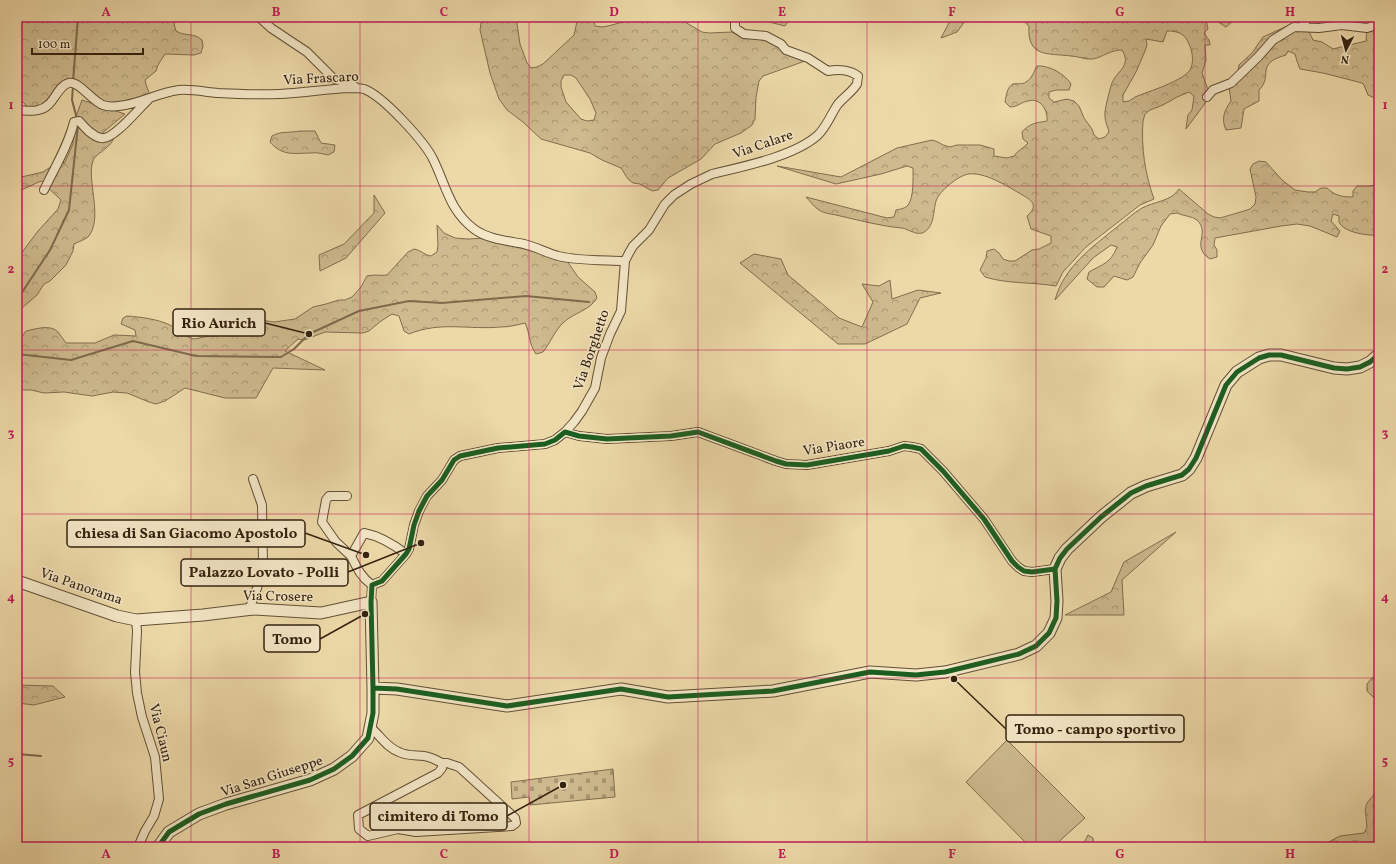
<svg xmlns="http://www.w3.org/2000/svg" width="1396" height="864" viewBox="0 0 1396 864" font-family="Vollkorn,serif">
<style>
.forest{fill:url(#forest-crowns);stroke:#816e4e;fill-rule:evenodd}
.cemetery{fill:url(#cemetery-stones);stroke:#816e4e}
.garden{fill:#ceba8e;stroke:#816e4e}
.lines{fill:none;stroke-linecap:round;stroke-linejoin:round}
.stream{stroke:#7d6b4c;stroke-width:2}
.minor-casing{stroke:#625035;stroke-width:10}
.tertiary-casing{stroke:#625035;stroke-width:13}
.minor{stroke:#f3e6c6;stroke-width:8}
.tertiary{stroke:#f3e6c6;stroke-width:11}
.cycleway-casing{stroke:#f3e6c6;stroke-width:8}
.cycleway{stroke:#1b5e20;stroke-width:5}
.grid{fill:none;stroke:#c2185b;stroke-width:1;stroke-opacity:0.55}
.labels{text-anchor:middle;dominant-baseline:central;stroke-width:3;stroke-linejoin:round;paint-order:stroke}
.street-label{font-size:14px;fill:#34220f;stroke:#f3e6c6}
.leader{fill:none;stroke:#34220f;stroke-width:1.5}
.callout-dot{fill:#34220f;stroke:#f3e6c6;stroke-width:1.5}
.callout{fill:#f3e6c6;stroke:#34220f;stroke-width:1.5}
.callout-label{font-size:15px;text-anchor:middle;font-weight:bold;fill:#34220f}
.neatline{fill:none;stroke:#c2185b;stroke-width:1.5}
.grid-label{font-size:13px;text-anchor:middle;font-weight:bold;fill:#c2185b}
</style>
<defs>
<pattern id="forest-crowns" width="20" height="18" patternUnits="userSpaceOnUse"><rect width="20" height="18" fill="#ceba8e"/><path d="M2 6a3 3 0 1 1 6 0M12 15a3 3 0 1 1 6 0" fill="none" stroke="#a89772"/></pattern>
<pattern id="cemetery-stones" width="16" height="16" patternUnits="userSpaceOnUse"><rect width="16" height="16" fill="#ceba8e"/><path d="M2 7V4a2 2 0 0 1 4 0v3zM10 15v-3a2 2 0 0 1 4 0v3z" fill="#a89772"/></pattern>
</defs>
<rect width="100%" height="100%" fill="#edd9a8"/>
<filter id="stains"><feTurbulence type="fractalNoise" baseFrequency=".005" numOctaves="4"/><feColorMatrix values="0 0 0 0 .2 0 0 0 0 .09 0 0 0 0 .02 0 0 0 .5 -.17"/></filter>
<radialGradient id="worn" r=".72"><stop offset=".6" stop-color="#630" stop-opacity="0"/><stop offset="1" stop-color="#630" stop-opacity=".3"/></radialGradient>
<path class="forest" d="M 17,17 L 184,17 L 178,19 L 174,24 L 176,31 C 186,37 193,32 202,40 L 203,46 L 201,53 L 194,55 L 165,54 L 158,65 L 156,71 L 145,80 C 146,87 150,93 151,100 L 107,104 L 70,81 L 48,103 L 28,110 L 25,104 L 17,97 Z
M 484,17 L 516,17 L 520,44 L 527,63 L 531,68 L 537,67 L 543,64 L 574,35 L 578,17 L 593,17 L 595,26 L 602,27 L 608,26 L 630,20 L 645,18 L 679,20 L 685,22 L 702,32 L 709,33 L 732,32 L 740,36 L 766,36 L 812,61 L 805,61 L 763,76 L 759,81 L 756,97 L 755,119 L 752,125 L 741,133 L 715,144 L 701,159 L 668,178 L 658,190 L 652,191 L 640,184 L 633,183 L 628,179 L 621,168 L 602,160 L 590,153 L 541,139 L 523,122 L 507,110 L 499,99 L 490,73 L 480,30 L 481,23 ZM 564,75 L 571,75 L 576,78 L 590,99 L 596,113 L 594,120 L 587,121 L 581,119 L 566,102 L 561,87 L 561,81 Z
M 749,17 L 791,17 L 785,26 Z
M 952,17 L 968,17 L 957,32 L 941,38 Z
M 1019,17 L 1209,17 L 1206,19 L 1208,29 L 1204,33 L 1209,40 L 1210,45 L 1205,45 L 1206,60 L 1202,73 L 1207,87 L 1212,96 L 1206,102 L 1186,129 L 1188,115 L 1192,110 L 1194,96 L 1189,92 L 1177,97 L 1163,105 L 1150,110 L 1145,114 L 1143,121 C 1141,147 1145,174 1154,199 L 1140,205 L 1086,247 L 1063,272 L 1056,286 C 1032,282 1007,284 985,277 L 980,270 L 986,258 L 987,251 L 994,249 L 999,253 L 1003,259 L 1009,261 L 1015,261 L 1032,250 L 1039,249 L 1051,243 L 1051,236 L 1031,229 L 1027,216 C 1041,204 1029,199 1019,193 C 1005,185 985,172 968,174 C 958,176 939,191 936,201 C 933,211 935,228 922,233 C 916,235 908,229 902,228 C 880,226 858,220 836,215 C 831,214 823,213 819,210 C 814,207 810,201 806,197 L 887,218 L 894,217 L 896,210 C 901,209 906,208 908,205 C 914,198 913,177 913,168 L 907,166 L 881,174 L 836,184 L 777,166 L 841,177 L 897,148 L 932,140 L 938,142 L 943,145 L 950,147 L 957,145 L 980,145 L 994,149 L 994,156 L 1007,158 L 1014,156 C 1018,150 1023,149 1028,143 L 1023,139 L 1022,132 C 1030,123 1036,123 1047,121 C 1048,111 1041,97 1028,101 C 1021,102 1018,107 1010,107 L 1005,102 C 1006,96 1007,87 1013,84 C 1017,83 1022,85 1026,82 C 1032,79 1034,71 1037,66 C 1049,65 1065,74 1071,84 L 1069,90 L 1056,90 L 1049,92 L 1049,98 L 1054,102 L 1067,99 L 1074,101 L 1079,106 L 1084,118 L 1092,129 L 1094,135 L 1099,139 L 1105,137 L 1109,132 C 1108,127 1105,122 1105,117 C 1104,111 1109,93 1111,86 C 1114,72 1133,67 1122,50 C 1110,50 1103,57 1093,59 C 1085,60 1078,56 1071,56 C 1048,53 1027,58 1029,26 ZM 1167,31 C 1177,31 1185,33 1189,44 C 1192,50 1194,60 1191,68 C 1187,80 1147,92 1135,97 L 1129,101 L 1123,102 L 1123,95 L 1136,72 L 1145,51 L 1147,45 L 1146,39 L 1163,42 Z
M 1210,17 L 1230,17 L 1232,22 L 1226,27 Z
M 1296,22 L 1306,25 L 1313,40 L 1322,42 L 1333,49 L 1366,41 L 1367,28 L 1379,32 L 1379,100 L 1368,95 L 1364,85 L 1362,83 L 1323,73 L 1300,69 L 1297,61 L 1295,54 L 1288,51 L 1286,55 C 1254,64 1274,75 1259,90 L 1259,101 L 1244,109 L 1241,128 L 1226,130 C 1221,119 1224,111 1231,101 L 1229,87 L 1237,78 L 1239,65 L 1252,53 L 1263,37 Z
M 82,100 L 125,114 L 100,135 L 114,138 C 112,142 110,145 106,148 C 100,154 94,155 92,164 C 88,184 103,220 88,237 C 84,240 78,242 74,244 L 73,251 L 66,265 L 50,281 L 44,284 L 37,295 L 22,308 L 17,314 L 17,259 L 38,231 L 58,209 L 61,200 L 41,181 L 17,192 L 17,178 L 43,172 L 63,159 L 64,164 L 73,144 L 74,122 Z
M 300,131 L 315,131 L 321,143 L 335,145 L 334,152 L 328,155 C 323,154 317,152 312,153 C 295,153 283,157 270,142 L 272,136 C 280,131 290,133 300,131 Z
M 1259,161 L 1266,162 L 1282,180 L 1295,190 L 1308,192 L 1315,192 L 1321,188 L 1327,188 C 1335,196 1343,197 1353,197 L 1353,191 L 1357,186 L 1370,186 L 1379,184 L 1379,235 C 1369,236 1344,233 1339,222 C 1339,220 1339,218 1339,216 L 1333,214 L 1331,221 L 1340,231 L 1337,237 L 1310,226 L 1297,224 L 1281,226 L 1215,238 L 1214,245 L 1217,250 L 1217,257 L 1210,259 C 1190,246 1211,233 1197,220 C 1192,216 1183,216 1177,213 L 1170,214 L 1161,226 L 1153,245 L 1140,263 L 1133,277 L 1127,280 L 1114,276 L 1104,287 L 1097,287 L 1087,279 L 1089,272 C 1103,264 1111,263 1117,247 L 1111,245 L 1093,258 L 1055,300 C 1064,267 1091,248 1117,227 C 1125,221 1133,213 1142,208 C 1153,202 1172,201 1179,189 L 1208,214 L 1214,217 L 1220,218 L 1244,211 L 1250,209 L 1255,204 L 1256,197 L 1250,169 L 1253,164 Z
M 374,195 L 385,213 L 346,258 L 320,271 L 319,255 L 344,244 L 374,213 Z
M 437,225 L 444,233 L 455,238 L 468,239 L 485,238 L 567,261 L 578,277 L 595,292 L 597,298 C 589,311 575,312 564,322 C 555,330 551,342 543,352 L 536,354 C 529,345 530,333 525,323 C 517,325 509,327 501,327 C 468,330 441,321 409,334 L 404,331 L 399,316 L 392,314 L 381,321 L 369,331 L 363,333 L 325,332 L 304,340 L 298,339 L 285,351 L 325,370 L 273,368 L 256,398 L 225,398 L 185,388 L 165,401 L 156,404 L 149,402 L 127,393 L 113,392 L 92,396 L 64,392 L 44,393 L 31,390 L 17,390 L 17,344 L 26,331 C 35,329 51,324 58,332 C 61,336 63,339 66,343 L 95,343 L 114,335 L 136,336 L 135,330 L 121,324 L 123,318 L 127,316 C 141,317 157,319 170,325 C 179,330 185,337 194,339 L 251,328 L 248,318 L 274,322 L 295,319 L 313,307 L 326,304 L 339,300 L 345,300 L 352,297 L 361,287 L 367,276 C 375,274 380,276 387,275 L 408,252 L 414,249 C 421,250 424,255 431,256 L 437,252 L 438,245 Z
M 754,254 L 781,259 L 788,275 L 839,318 L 862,327 L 873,302 L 862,284 L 879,286 L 890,280 L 892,299 L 918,290 L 941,293 L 920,298 L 907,324 L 865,344 L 838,344 L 740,263 Z
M 1176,532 L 1122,580 L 1124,615 L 1065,615 L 1111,592 L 1124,562 Z
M 1379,672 L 1379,700 L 1376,700 L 1367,691 L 1367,684 L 1371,679 Z
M 17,685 L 53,686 L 65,697 L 34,705 L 17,703 Z
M 1379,789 L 1379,847 L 1319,847 L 1340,836 L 1364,833 L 1367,827 C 1365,803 1362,808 1379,789 Z
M 1088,835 L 1093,838 L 1094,847 L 1082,847 Z"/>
<path class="cemetery" d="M 613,769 L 615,797 L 530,805 L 529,797 L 512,799 L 511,782 Z"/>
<path class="garden" d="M 1007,740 L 1085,818 L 1053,847 L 1030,847 L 966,782 Z"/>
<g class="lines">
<path class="stream" d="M 73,82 L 78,17
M 73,86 L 72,100 L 77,119
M 17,300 L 50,250 L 69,210 L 78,125
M 17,354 L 71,360 L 133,341 L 196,356 L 281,357 L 294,349 L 309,334 L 359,311 L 409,301 L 442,303 L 526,296 L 589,302
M 17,754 L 41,756"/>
<defs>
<path id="minor" d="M 259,17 L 271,28 L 307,52 L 333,78 L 354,86
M 1302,17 L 1306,27
M 1207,97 L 1213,90 L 1231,83 L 1258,57 L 1273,40 L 1294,27 L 1319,28 L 1342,25 L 1367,28 L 1379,24
M 17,110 C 24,110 32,112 38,110 C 55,107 56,86 69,83 C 78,80 93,102 103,105 C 110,108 118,106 125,105 C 143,102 161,92 179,90 C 192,89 206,92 218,93 C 238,94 259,95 279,94 C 303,93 326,89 350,88 C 354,88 360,88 364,89 C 383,96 424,141 433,159 C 446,185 449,210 474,229 C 487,239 508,241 524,244 C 536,247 547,253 558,256 C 579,261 603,260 625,261
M 44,190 C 55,167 68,146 74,122 L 79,121 C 85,128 92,136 101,138 C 113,141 139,108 148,100
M 565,432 L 579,436 L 607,439 L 671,436 L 698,432 L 776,461 L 786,464 L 807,465 L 889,451 L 904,446 L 912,447 L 921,449 L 943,471 L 984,519 L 1012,561 L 1018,567 L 1024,571 L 1032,572 L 1055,569
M 347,496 L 329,496 L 326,500 L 322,522 L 336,542 L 351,556
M 372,585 L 382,581 L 406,554 L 409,549 L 414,525 L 419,511 L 427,496 L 442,480 L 454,460 L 460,456 L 498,448 L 545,444 L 555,440 L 565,432 L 574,422 L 582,411 L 595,388 L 601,358 L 610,334 L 621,311 L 625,261 L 629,253 L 633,246 L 649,230 L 665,204 L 674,195 L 691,184 L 712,174 C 742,167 795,156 818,135 C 827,126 831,114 838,104 C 844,97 852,92 857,84 L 858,76 C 850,70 838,69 828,71 L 808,58 L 786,50 L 781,44 L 766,36 L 744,34 L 735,28 L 735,17
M 372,585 C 361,577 357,568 351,556 L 364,533 C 380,536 393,544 406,554
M 371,602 L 372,585
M 249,610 L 257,588 L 263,563 L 262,505 L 253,479
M 136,620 L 137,631 L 135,672 L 137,693 L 142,717 L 155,757 L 159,799 L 154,816 L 145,831 L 138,847
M 370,727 C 380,735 386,747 399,752 C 406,756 416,755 424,756 C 431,757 436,760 442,763 L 442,768 L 438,773 L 358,815 L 359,829 L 368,836 L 398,829 L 416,832 L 512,826 L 516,823 L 515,818 L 459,767 L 447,763 L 442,763"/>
<path id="tertiary" d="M 17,581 L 117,616 L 136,620 L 203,615 L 253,609 L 321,613 L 371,602 L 373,688 L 373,713 L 368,738 L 352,756 L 334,769 L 310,780 L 226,804 L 199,814 L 169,832 L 158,847
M 373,688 L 397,689 L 507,706 L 621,689 L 668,697 L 773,691 L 870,672 L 916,675 L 945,672 L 1019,654 L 1036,646 L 1049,633 L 1056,618 L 1057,601 L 1055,569 L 1060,558 L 1067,549 L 1101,517 L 1131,493 L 1146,486 L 1182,475 L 1189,469 L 1196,458 L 1226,385 L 1237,372 L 1259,358 L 1269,355 L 1281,355 L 1334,368 L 1347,369 L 1360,367 L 1370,362 L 1379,354"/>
</defs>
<use href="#minor" class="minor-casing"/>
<use href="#tertiary" class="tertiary-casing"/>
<use href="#minor" class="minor"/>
<use href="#tertiary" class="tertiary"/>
<defs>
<path id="cycleway" d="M 373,688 L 397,689 L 507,706 L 621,689 L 668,697 L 773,691 L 870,672 L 916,675 L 945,672 L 1019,654 L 1036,646 L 1049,633 L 1056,618 L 1057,601 L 1055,569 L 1060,558 L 1067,549 L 1101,517 L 1131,493 L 1146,486 L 1182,475 L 1189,469 L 1196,458 L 1226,385 L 1237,372 L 1259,358 L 1269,355 L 1281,355 L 1334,368 L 1347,369 L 1360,367 L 1370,362 L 1379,354
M 158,847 L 169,832 L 199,814 L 226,804 L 310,780 L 334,769 L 352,756 L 368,738 L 373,713 L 373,688 L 371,602 L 372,585 L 382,581 L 406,554 L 409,549 L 414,525 L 419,511 L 427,496 L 442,480 L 454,460 L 460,456 L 498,448 L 545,444 L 555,440 L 565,432 L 579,436 L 607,439 L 671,436 L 698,432 L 776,461 L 786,464 L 807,465 L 889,451 L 904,446 L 912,447 L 921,449 L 943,471 L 984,519 L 1012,561 L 1018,567 L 1024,571 L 1032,572 L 1055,569"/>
</defs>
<use href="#cycleway" class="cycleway-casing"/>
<use href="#cycleway" class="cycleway"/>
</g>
<path class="grid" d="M 191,17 L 191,847M 360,17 L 360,847M 529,17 L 529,847M 698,17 L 698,847M 867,17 L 867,847M 1036,17 L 1036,847M 1205,17 L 1205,847M 17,186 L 1379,186M 17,350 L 1379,350M 17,514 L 1379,514M 17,678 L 1379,678"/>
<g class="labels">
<g class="street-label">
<text transform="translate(321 79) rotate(-3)">Via Frascaro</text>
<text transform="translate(763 145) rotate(-19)">Via Calare</text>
<text transform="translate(592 350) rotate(-71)">Via Borghetto</text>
<text transform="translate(834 447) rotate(-9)">Via Piaore</text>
<text transform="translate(81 587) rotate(19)">Via Panorama</text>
<text transform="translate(278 597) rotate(1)">Via Crosere</text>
<text transform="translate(160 733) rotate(76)">Via Ciaun</text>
<text transform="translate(272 777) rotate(-18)">Via San Giuseppe</text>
</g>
</g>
<path class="leader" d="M309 334L265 323M366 555L305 533M421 543L348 572M365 614L320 639M954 679L1006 729M563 785L507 816"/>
<g class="callout-dot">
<circle cx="309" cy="334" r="4"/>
<circle cx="366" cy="555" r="4"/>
<circle cx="421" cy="543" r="4"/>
<circle cx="365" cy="614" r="4"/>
<circle cx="954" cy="679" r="4"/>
<circle cx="563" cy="785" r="4"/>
</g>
<g class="callout">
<rect x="173" y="309" width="92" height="27" rx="4"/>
<rect x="67" y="520" width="238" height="27" rx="4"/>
<rect x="181" y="559" width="167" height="27" rx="4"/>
<rect x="264" y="625" width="56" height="27" rx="4"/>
<rect x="1006" y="715" width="178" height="27" rx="4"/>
<rect x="370" y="803" width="137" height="27" rx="4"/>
</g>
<g class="callout-label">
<text x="219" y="328">Rio Aurich</text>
<text x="186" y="538">chiesa di San Giacomo Apostolo</text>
<text x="264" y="577">Palazzo Lovato - Polli</text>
<text x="292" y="644">Tomo</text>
<text x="1095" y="734">Tomo - campo sportivo</text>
<text x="438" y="821">cimitero di Tomo</text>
</g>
<rect width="1396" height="864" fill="none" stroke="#edd9a8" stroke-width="44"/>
<g transform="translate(1346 50) rotate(186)" stroke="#f3e6c6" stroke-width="3" paint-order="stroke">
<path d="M0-3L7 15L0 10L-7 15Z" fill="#34220f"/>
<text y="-6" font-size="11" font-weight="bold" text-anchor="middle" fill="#34220f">N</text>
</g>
<path d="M32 48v6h111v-6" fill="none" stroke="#34220f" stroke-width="2"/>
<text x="38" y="48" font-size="12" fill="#34220f" stroke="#f3e6c6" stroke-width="3" paint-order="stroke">100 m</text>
<rect x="22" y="22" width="1352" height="820" class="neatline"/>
<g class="grid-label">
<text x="106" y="16">A</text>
<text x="276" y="16">B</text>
<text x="444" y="16">C</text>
<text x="614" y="16">D</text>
<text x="782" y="16">E</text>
<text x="952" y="16">F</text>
<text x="1120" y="16">G</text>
<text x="1290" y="16">H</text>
<text x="11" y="109">1</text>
<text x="1385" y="109">1</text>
<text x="11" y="273">2</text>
<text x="1385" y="273">2</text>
<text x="11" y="437">3</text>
<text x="1385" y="437">3</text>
<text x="11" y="601">4</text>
<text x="1385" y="601">4</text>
<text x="11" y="765">5</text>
<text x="1385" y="765">5</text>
<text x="106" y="858">A</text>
<text x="276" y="858">B</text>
<text x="444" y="858">C</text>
<text x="614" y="858">D</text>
<text x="782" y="858">E</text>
<text x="952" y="858">F</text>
<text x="1120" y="858">G</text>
<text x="1290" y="858">H</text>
</g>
<rect width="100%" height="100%" filter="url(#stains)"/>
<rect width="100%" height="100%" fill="url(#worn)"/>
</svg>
